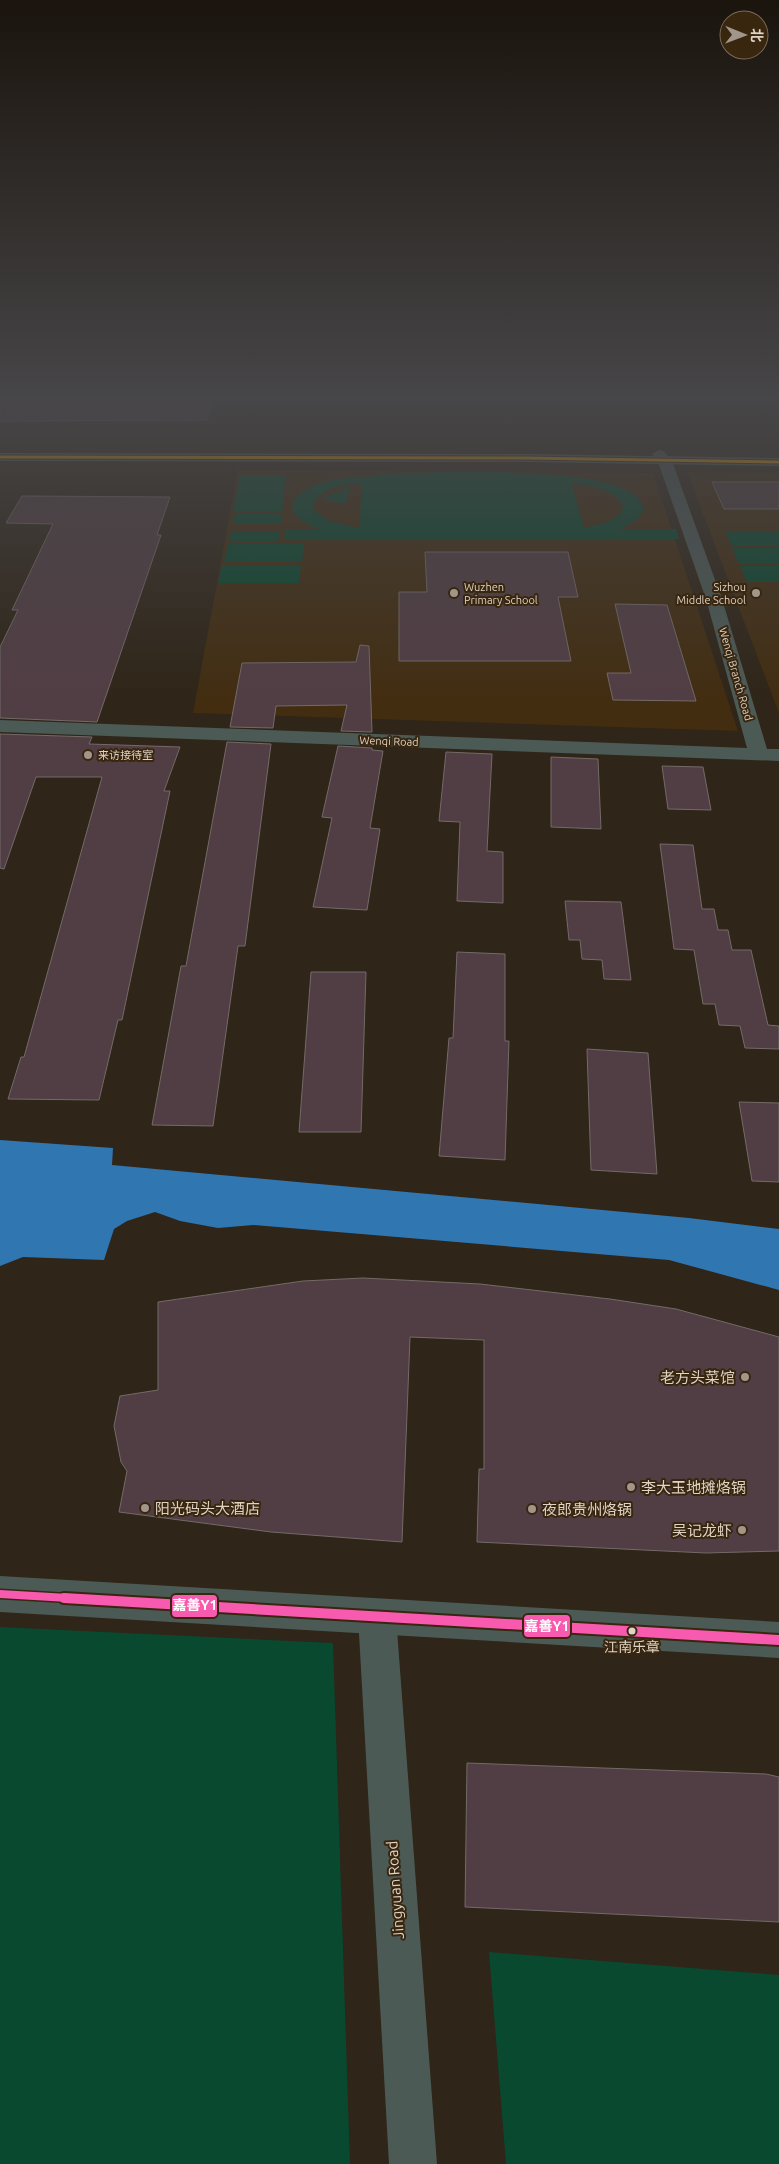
<svg xmlns="http://www.w3.org/2000/svg" width="779" height="2164" viewBox="0 0 779 2164" font-family="Ubuntu,'Noto Sans SC',sans-serif">
<style>
.built{fill:#422d11}
.green{fill:#094930;fill-rule:evenodd}
.water{fill:#3076b1}
.building{fill:#513e44;stroke:#746a68}
.lines{fill:none;stroke-linecap:round;stroke-linejoin:round}
.minor{fill:#4c5a56;fill-rule:evenodd}
.tertiary{fill:#4c5a56;fill-rule:evenodd}
.secondary{fill:#52645f;fill-rule:evenodd}
.bus-1-far1-casing{stroke:#38260f;stroke-width:11}
.bus-1-casing{stroke:#38260f;stroke-width:14}
.bus-2-casing{stroke:#38260f;stroke-width:5}
.bus-1-far1{stroke:#f75aaf;stroke-width:8}
.bus-1{stroke:#f75aaf;stroke-width:10}
.bus-2{stroke:#f7a600;stroke-width:3}
.poi-dot{fill:#a19689;stroke:#38260f;stroke-width:2}
.bus-dot{fill:#dfd3c6;stroke:#38260f;stroke-width:2}
.labels{text-anchor:middle;dominant-baseline:central;stroke-width:4;stroke-linejoin:round;paint-order:stroke}
.far-poi-label{font-size:11px;fill:#dfd3c6;stroke:#38260f;text-anchor:start}
.far-street-label{font-size:11px;fill:#dfd3c6;stroke:#38260f}
.near-bus-label{font-size:14px;fill:#dfd3c6;stroke:#38260f}
.near-poi-label{font-size:15px;fill:#dfd3c6;stroke:#38260f;text-anchor:start}
.near-street-label{font-size:15px;fill:#dfd3c6;stroke:#38260f}
.line-badge{stroke:#38260f;stroke-width:2}
.badge-label{font-size:14px;text-anchor:middle;font-weight:bold;fill:#fff}
</style>
<rect width="100%" height="100%" fill="#2f2518"/>
<path class="built" d="M 238,470 L 653,473 L 738,731 L 193,713 Z
M 687,472 L 779,473 L 779,713 Z"/>
<path class="green" d="M 379,473 C 435,474 599,463 637,497 C 654,512 632,523 621,529 L 676,529 L 679,539 L 284,539 L 286,530 L 319,529 C 308,524 289,518 293,502 C 305,479 355,476 378,476 ZM 361,483 L 360,528 L 329,521 L 314,510 L 314,502 C 323,488 345,485 361,483 ZM 572,484 C 588,484 615,490 623,506 L 621,513 L 608,522 L 584,528 Z
M 240,475 L 286,475 L 282,512 L 233,512 Z
M 350,487 L 345,504 L 321,499 Z
M 235,514 L 282,514 L 281,524 L 233,524 Z
M 231,531 L 280,531 L 278,541 L 229,541 Z
M 725,531 L 779,531 L 779,546 L 732,546 Z
M 228,544 L 304,544 L 302,562 L 224,562 Z
M 732,548 L 779,548 L 779,564 L 739,564 Z
M 222,565 L 301,565 L 299,583 L 218,583 Z
M 740,566 L 779,566 L 779,582 L 747,582 Z
M 0,1627 L 333,1643 L 350,2164 L 0,2164 Z
M 489,1952 L 779,1975 L 779,2164 L 506,2164 Z"/>
<path class="water" d="M 0,1140 L 113,1148 L 112,1165 L 689,1218 L 779,1229 L 779,1290 L 669,1260 L 253,1225 L 218,1228 L 180,1221 L 155,1212 L 127,1221 L 114,1229 L 104,1260 L 23,1257 L 0,1266 Z"/>
<path class="building" d="M 0,396 L 214,396 L 207,420 L 0,421 Z
M 712,482 L 779,482 L 779,509 L 724,509 Z
M 22,496 L 170,497 L 157,535 L 161,535 L 97,722 L 0,718 L 0,647 L 18,610 L 12,610 L 53,524 L 6,523 Z
M 425,552 L 568,552 L 578,597 L 558,597 L 571,661 L 399,661 L 399,592 L 427,592 Z
M 615,604 L 667,605 L 696,701 L 613,700 L 607,673 L 631,673 Z
M 360,645 L 369,646 L 372,732 L 341,731 L 347,705 L 276,706 L 273,728 L 230,727 L 242,663 L 356,662 Z
M 0,734 L 92,737 L 89,744 L 180,747 L 164,791 L 170,791 L 122,1020 L 118,1020 L 99,1100 L 8,1099 L 21,1057 L 24,1057 L 102,777 L 36,777 L 4,869 L 0,868 Z
M 227,742 L 271,744 L 245,946 L 238,946 L 213,1126 L 152,1125 L 181,966 L 186,966 Z
M 338,746 L 372,748 L 372,750 L 383,751 L 370,828 L 380,829 L 367,910 L 313,907 L 332,818 L 322,817 Z
M 446,752 L 492,754 L 487,851 L 503,852 L 503,903 L 457,901 L 460,822 L 439,821 Z
M 551,757 L 598,759 L 601,829 L 551,827 Z
M 662,766 L 703,767 L 711,810 L 668,809 Z
M 660,844 L 693,845 L 702,909 L 714,909 L 718,930 L 728,930 L 732,950 L 751,950 L 768,1025 L 779,1026 L 779,1049 L 745,1048 L 740,1026 L 719,1025 L 715,1004 L 703,1004 L 694,950 L 674,949 Z
M 565,901 L 621,902 L 631,980 L 604,979 L 602,960 L 582,959 L 580,940 L 569,940 Z
M 457,952 L 505,954 L 505,1041 L 509,1041 L 505,1160 L 439,1156 L 449,1038 L 453,1038 Z
M 311,972 L 366,972 L 361,1132 L 299,1132 Z
M 587,1049 L 648,1053 L 657,1174 L 591,1170 Z
M 739,1102 L 779,1103 L 779,1182 L 752,1181 Z
M 363,1278 L 480,1284 L 610,1299 L 676,1309 L 779,1337 L 779,1551 L 706,1553 L 477,1542 L 479,1469 L 484,1469 L 484,1340 L 410,1337 L 402,1542 L 271,1532 L 119,1512 L 127,1471 L 121,1462 L 114,1426 L 120,1396 L 158,1390 L 158,1302 L 303,1281 Z
M 467,1763 L 766,1774 L 779,1777 L 779,1922 L 465,1907 Z"/>
<g class="lines">
<path class="minor" d="M 659,450 L 664,451 L 672,461 L 722,599 L 767,749 L 779,749 L 779,761 L 0,732 L 0,720 L 747,748 L 706,599 L 658,462 L 652,454 Z
M 377,1599 L 390,1604 L 396,1616 L 437,2164 L 389,2164 L 358,1616 L 364,1604 Z"/>
<path class="tertiary" d="M 0,1576 L 779,1622 L 779,1658 L 0,1612 Z"/>
<path class="secondary" d="M 0,453 L 525,454 L 779,458 L 779,466 L 525,462 L 0,461 Z"/>
<defs>
<path id="bus-1-far1" d="M 0,1594 L 85,1599"/>
<path id="bus-1" d="M 64,1598 L 779,1640"/>
<path id="bus-2" d="M 0,457 L 525,458 L 779,462"/>
</defs>
<use href="#bus-1-far1" class="bus-1-far1-casing"/>
<use href="#bus-1" class="bus-1-casing"/>
<use href="#bus-2" class="bus-2-casing"/>
<use href="#bus-1-far1" class="bus-1-far1"/>
<use href="#bus-1" class="bus-1"/>
<use href="#bus-2" class="bus-2"/>
</g>
<linearGradient id="sky" x2="0" y2="1"><stop stop-color="#1a140d"/><stop offset="0.57" stop-color="#474648"/><stop offset="1" stop-color="#474648" stop-opacity="0"/></linearGradient>
<rect width="779" height="699" fill="url(#sky)"/>
<g class="poi-dot">
<circle cx="454" cy="593" r="5"/>
<circle cx="756" cy="593" r="5"/>
<circle cx="88" cy="755" r="5"/>
<circle cx="745" cy="1377" r="5"/>
<circle cx="631" cy="1487" r="5"/>
<circle cx="145" cy="1508" r="5"/>
<circle cx="532" cy="1509" r="5"/>
<circle cx="742" cy="1530" r="5"/>
</g>
<circle class="bus-dot" cx="632" cy="1631" r="4.5"/>
<g class="labels">
<g class="far-poi-label">
<text x="464" y="587">Wuzhen<tspan x="464" dy="13">Primary School</tspan></text>
<text x="746" y="587" text-anchor="end">Sizhou<tspan x="746" dy="13">Middle School</tspan></text>
<text x="98" y="755">来访接待室</text>
</g>
<g class="far-street-label">
<text transform="translate(736 674) rotate(74)">Wenqi Branch Road</text>
<text transform="translate(389 741) rotate(2)">Wenqi Road</text>
</g>
<g class="near-bus-label">
<text x="632" y="1647">江南乐章</text>
</g>
<g class="near-poi-label">
<text x="735" y="1377" text-anchor="end">老方头菜馆</text>
<text x="641" y="1487">李大玉地摊烙锅</text>
<text x="155" y="1508">阳光码头大酒店</text>
<text x="542" y="1509">夜郎贵州烙锅</text>
<text x="732" y="1530" text-anchor="end">吴记龙虾</text>
</g>
<g class="near-street-label">
<text transform="translate(395 1890) rotate(-94)">Jingyuan Road</text>
</g>
</g>
<g class="line-badge">
<rect x="171" y="1594" width="47" height="24" rx="5" fill="#f75aaf"/>
<rect x="523" y="1614" width="48" height="24" rx="5" fill="#f75aaf"/>
</g>
<g class="badge-label">
<text x="195" y="1610">嘉善Y1</text>
<text x="547" y="1631">嘉善Y1</text>
</g>
<g transform="translate(744 35) rotate(91)"><circle r="24" fill="#38260f" stroke="#7b6b58"/>
<path d="M0-4L9 19L0 12L-9 19Z" fill="#a19689"/>
<text y="-8" font-size="14" font-weight="bold" text-anchor="middle" fill="#dfd3c6">北</text>
</g>
</svg>
